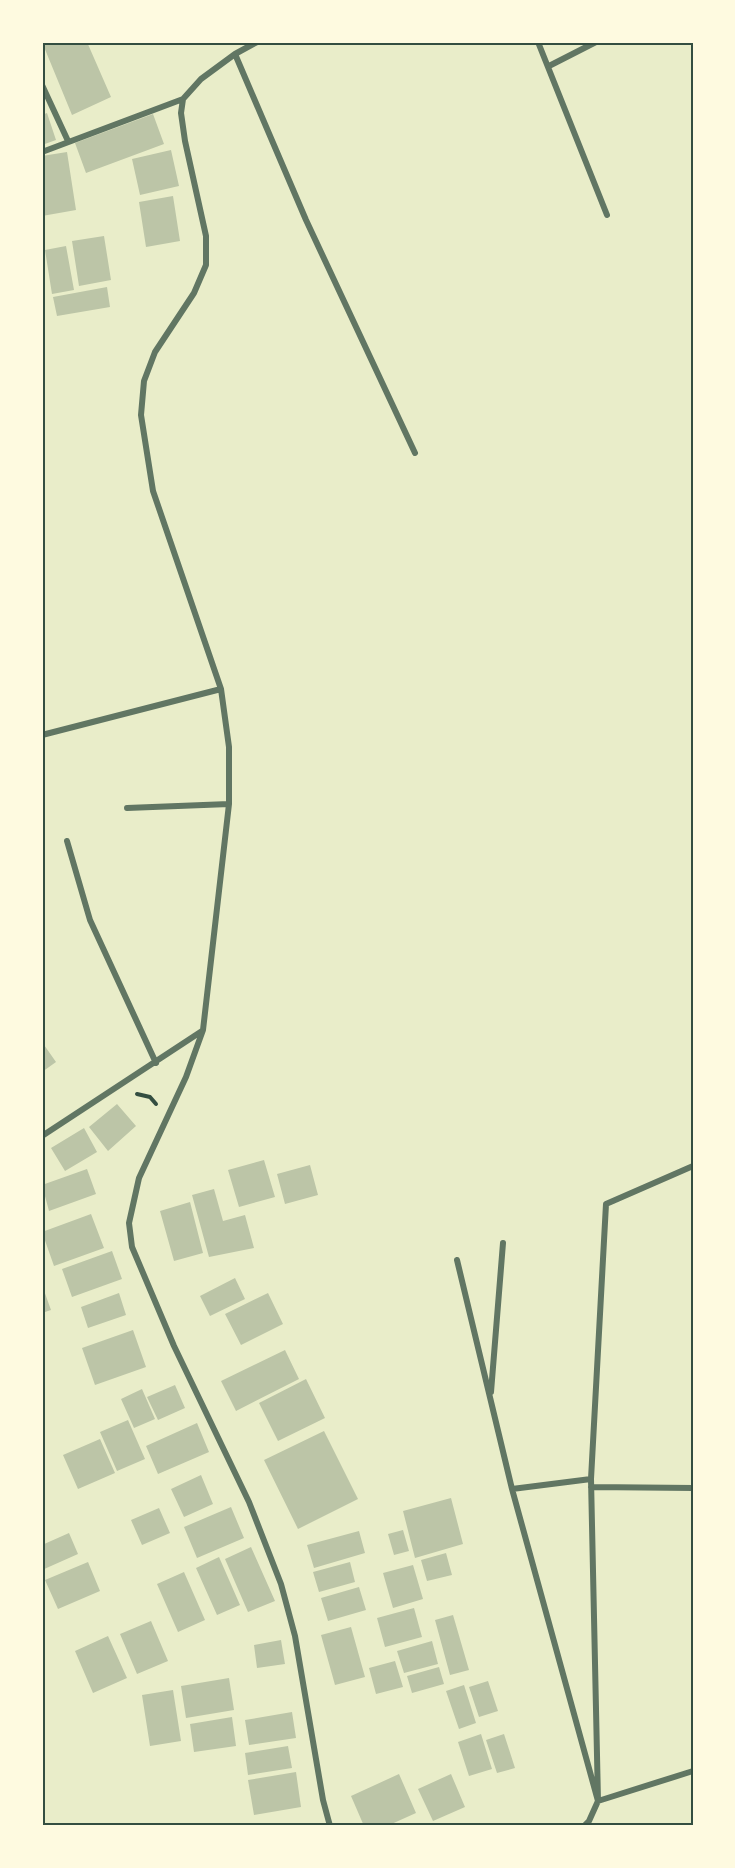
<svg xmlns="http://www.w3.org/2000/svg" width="735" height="1868" viewBox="0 0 735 1868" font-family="'Roboto Condensed',sans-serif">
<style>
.building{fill:#bcc5a7}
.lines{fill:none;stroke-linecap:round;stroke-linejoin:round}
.path{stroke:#344e41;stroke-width:4}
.minor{stroke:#617663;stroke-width:6}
.neatline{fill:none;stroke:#344e41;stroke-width:2}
</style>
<rect width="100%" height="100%" fill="#e9edc9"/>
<path class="building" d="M 42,42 L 87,42 L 111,97 L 72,115 Z
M 47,113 L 56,140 L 42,145 L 42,115 Z
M 153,114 L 164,144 L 86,173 L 75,143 Z
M 171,150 L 179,186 L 140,195 L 132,159 Z
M 67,152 L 76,210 L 42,216 L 42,156 Z
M 173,196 L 180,241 L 146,247 L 139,202 Z
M 104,236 L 111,280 L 79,286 L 72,241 Z
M 66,246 L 74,290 L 52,294 L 45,250 Z
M 107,287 L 110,307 L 57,316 L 53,297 Z
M 42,1042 L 56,1062 L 42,1072 Z
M 117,1104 L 136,1126 L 108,1151 L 89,1127 Z
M 84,1128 L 97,1152 L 65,1171 L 51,1148 Z
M 264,1160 L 275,1197 L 239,1207 L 228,1170 Z
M 310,1165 L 318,1195 L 285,1204 L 277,1174 Z
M 87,1169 L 96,1194 L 49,1211 L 42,1185 Z
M 214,1189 L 223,1221 L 245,1215 L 254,1248 L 209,1257 L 192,1195 Z
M 190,1202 L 203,1253 L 174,1261 L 160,1211 Z
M 91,1214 L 104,1248 L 54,1266 L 42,1232 Z
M 112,1251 L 122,1279 L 72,1297 L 62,1269 Z
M 235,1278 L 245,1299 L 210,1316 L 200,1296 Z
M 42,1285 L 51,1310 L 42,1313 Z
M 119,1293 L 126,1315 L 88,1328 L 81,1307 Z
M 268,1293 L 283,1324 L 241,1345 L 225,1314 Z
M 133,1330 L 146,1367 L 95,1385 L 82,1348 Z
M 285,1350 L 299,1379 L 236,1411 L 221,1381 Z
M 306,1379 L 325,1418 L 278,1441 L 259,1403 Z
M 175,1385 L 185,1408 L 158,1420 L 147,1397 Z
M 142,1389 L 155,1419 L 134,1428 L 121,1399 Z
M 128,1420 L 145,1459 L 117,1471 L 100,1432 Z
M 197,1423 L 209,1452 L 158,1474 L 146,1446 Z
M 324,1431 L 358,1499 L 298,1529 L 264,1460 Z
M 100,1439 L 115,1473 L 78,1489 L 63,1455 Z
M 201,1475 L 213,1504 L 184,1517 L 171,1489 Z
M 451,1498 L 463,1544 L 415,1558 L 403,1511 Z
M 231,1507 L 244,1538 L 197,1558 L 184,1527 Z
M 159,1508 L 170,1533 L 142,1545 L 131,1520 Z
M 403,1530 L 409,1551 L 394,1555 L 388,1534 Z
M 359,1531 L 365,1553 L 314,1568 L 307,1545 Z
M 69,1533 L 78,1554 L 42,1570 L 42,1545 Z
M 251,1547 L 275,1601 L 248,1612 L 225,1559 Z
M 446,1553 L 452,1575 L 427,1581 L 421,1560 Z
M 219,1557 L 240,1605 L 217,1615 L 196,1568 Z
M 88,1562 L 100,1591 L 58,1609 L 45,1580 Z
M 350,1562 L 355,1582 L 319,1592 L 313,1572 Z
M 413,1565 L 423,1599 L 393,1608 L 383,1573 Z
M 184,1572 L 205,1620 L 178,1632 L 157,1584 Z
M 359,1587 L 366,1610 L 328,1621 L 321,1598 Z
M 414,1608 L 422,1637 L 385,1647 L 377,1618 Z
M 453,1615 L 469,1670 L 450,1675 L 435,1620 Z
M 151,1621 L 168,1661 L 137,1674 L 120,1634 Z
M 351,1627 L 365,1677 L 335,1685 L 321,1635 Z
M 108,1636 L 127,1678 L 93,1693 L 75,1651 Z
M 281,1640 L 285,1664 L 257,1668 L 254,1645 Z
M 432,1641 L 438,1664 L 404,1673 L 397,1651 Z
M 395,1661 L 403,1687 L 376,1694 L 369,1668 Z
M 439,1667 L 444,1684 L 412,1693 L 407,1676 Z
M 229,1678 L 234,1710 L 186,1718 L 181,1686 Z
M 488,1681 L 498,1711 L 479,1717 L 469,1687 Z
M 464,1685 L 476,1723 L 459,1729 L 446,1691 Z
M 173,1690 L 181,1741 L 150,1746 L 142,1695 Z
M 292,1712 L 296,1738 L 249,1745 L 245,1720 Z
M 232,1717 L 236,1746 L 194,1752 L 190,1724 Z
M 481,1734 L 492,1769 L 469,1776 L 458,1742 Z
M 504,1734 L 515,1768 L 497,1773 L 486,1740 Z
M 288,1746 L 292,1768 L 248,1775 L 245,1753 Z
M 296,1772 L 301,1807 L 254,1815 L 248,1780 Z
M 399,1774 L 416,1813 L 387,1826 L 364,1826 L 351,1796 Z
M 451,1774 L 465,1807 L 433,1821 L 418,1789 Z"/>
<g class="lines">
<path class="path" d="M 137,1094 L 150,1097 L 156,1104"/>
<path class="minor" d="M 257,42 L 235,54 L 201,79 L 183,99 L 181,113 L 185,141 L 206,236 L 206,265 L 194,293 L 155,352 L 144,381 L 141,415 L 153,491 L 221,689 L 229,747 L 229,804 L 203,1030 L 186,1077 L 139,1178 L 129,1223 L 132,1247 L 174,1346 L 249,1502 L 281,1584 L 295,1636 L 323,1800 L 330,1826
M 538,42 L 607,215
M 235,54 L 306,220 L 415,453
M 549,66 L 596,42
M 42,85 L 68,141
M 42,152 L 183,99
M 42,735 L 221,689
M 127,808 L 229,804
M 67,841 L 90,920 L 156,1063
M 42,1136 L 202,1031
M 693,1166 L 606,1204 L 591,1479 L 598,1801 L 693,1771
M 457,1260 L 512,1489 L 598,1801 L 589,1821 L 584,1826
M 491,1392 L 503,1243
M 591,1487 L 693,1488
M 512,1489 L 591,1479"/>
</g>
<rect width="735" height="1868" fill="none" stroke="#fefae0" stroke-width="87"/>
<rect x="44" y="44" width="648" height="1780" class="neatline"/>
</svg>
